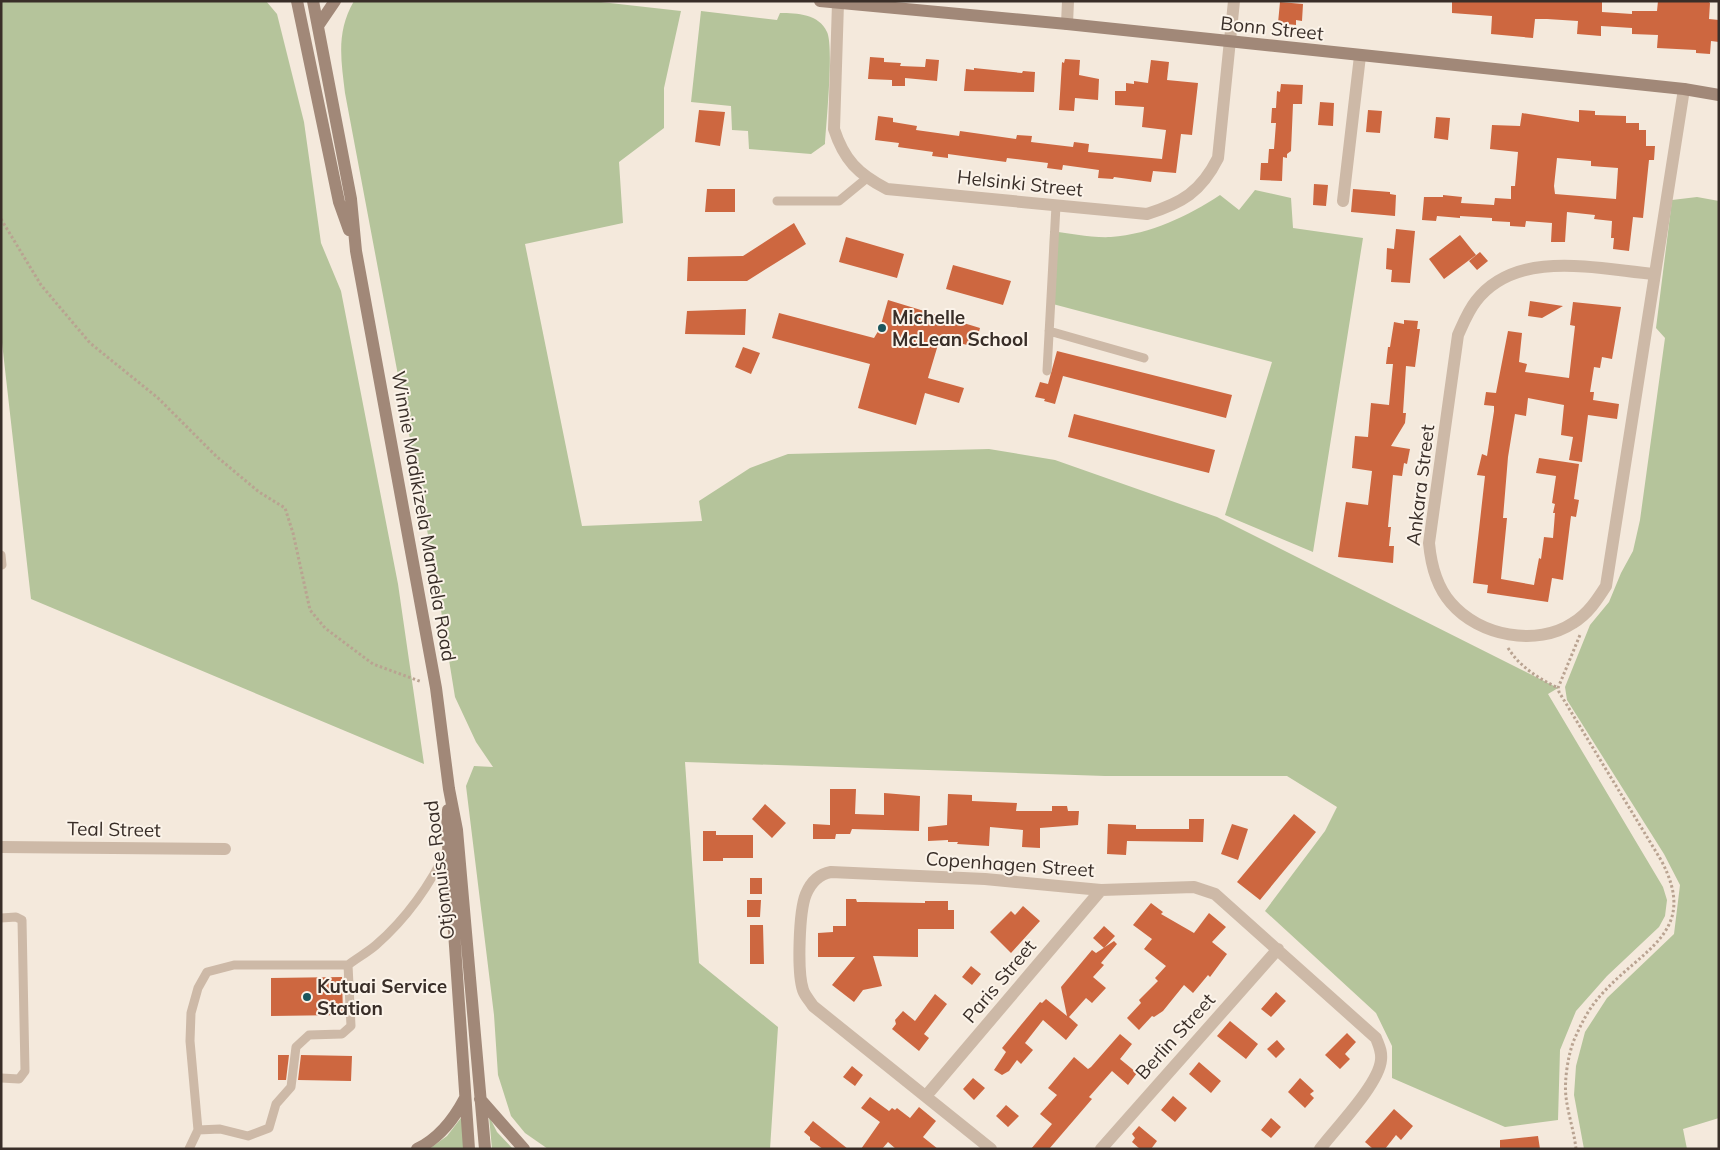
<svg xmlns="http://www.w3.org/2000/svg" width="1720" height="1150" viewBox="0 0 1720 1150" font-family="Mulish,sans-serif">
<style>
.green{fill:#b5c49b}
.building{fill:#cd6740;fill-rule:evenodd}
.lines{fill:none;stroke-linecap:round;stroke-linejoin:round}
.path{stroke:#b9a391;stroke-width:3;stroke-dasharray:2.5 2.5;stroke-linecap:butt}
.lane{stroke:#cdb9a7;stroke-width:9}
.street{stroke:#cdb9a7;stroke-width:12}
.secondary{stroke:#a18878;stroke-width:12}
.poi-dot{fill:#1b565d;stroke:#fbf3e9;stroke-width:2}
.labels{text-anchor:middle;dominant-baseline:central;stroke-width:4;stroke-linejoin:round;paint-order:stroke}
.street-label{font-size:19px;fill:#392e28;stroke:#fbf3e9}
.poi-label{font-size:19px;font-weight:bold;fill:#392e28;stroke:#fbf3e9;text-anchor:start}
</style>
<rect width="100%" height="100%" fill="#f4e9dc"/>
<path class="green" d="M 1,1 L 266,1 L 277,14 L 304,122 L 321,243 L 341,291 L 398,584 L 424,764 L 31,599 L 1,334 Z
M 354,1 L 592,1 L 681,11 L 664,88 L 664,128 L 619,162 L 623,223 L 525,244 L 582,526 L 702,521 L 699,501 L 750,468 L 788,454 L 989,449 L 1055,460 L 1217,517 L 1558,688 L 1548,694 L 1663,887 L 1667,900 L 1665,916 L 1659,927 L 1607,976 L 1576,1011 L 1560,1050 L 1558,1120 L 1505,1127 L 1392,1078 L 1392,1046 L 1376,1013 L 1265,911 L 1325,831 L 1337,807 L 1287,776 L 1105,776 L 685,762 L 699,963 L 778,1027 L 770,1149 L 548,1149 L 525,1133 L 511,1116 L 498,1075 L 494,1015 L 466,786 L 474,766 L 493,767 L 476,742 L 455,697 L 434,567 L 345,93 C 341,59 336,32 354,1 Z
M 701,11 L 777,20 L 780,13 C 797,13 819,14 827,32 C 834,46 826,125 825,144 L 811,154 L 749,149 L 748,131 L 732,130 L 731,106 L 691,102 Z
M 1255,190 L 1291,198 L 1293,228 L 1363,238 L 1313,552 L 1225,515 L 1272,362 L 1049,303 L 1050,231 C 1069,233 1091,238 1111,237 C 1151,234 1188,216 1220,195 L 1239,210 Z
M 1697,197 L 1719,201 L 1719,1118 L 1683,1129 L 1687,1149 L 1584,1149 L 1574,1095 L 1576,1066 L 1585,1032 L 1607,998 L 1674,934 L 1680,885 L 1664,854 L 1567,700 L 1565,687 L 1590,625 L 1609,602 L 1621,573 L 1633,551 L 1640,520 L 1665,338 L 1656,328 L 1672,200 Z
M 464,1114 L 465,1149 L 429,1149 L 447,1136 Z
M 489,1116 L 497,1132 L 513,1149 L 492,1149 Z"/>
<path class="building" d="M 1452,1 L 1602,1 L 1602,12 L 1632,14 L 1632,11 L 1657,11 L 1658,1 L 1708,1 L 1710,3 L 1709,19 L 1719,20 L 1719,42 L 1711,41 L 1710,54 L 1696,53 L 1696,50 L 1657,48 L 1658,35 L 1632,34 L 1632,28 L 1601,26 L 1601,36 L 1577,34 L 1578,21 L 1547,19 L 1535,19 L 1533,38 L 1491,34 L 1492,16 L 1452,13 Z
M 1280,2 L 1303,4 L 1302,21 L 1296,20 L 1296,25 L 1278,23 Z
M 870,57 L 884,58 L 884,62 L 901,63 L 900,66 L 925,67 L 926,59 L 939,60 L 937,81 L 905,78 L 905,86 L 892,86 L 892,80 L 868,79 Z
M 1065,59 L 1080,60 L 1079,75 L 1099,79 L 1098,100 L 1075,98 L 1074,111 L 1059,110 L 1062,62 L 1064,63 Z
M 1151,60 L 1169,62 L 1167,80 L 1198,83 L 1192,135 L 1181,134 L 1176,173 L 1153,171 L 1151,182 L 1114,177 L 1113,179 L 1098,178 L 1099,170 L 1063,165 L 1062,170 L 1047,168 L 1048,163 L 1007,158 L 1006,162 L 948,154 L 948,158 L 932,156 L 933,152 L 898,147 L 899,143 L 875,140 L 878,116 L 893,118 L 893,122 L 917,126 L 916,130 L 959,136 L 960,131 L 1016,139 L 1017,135 L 1032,136 L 1031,142 L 1073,147 L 1074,142 L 1089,144 L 1088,152 L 1162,159 L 1166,130 L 1142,127 L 1144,107 L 1115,105 L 1115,91 L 1126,91 L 1126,83 L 1134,84 L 1134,81 L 1148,83 Z
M 974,68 L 1022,73 L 1023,71 L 1035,72 L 1034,92 L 964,91 L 966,69 L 974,70 Z
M 1281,84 L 1303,85 L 1302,104 L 1293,104 L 1291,151 L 1287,154 L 1287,158 L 1283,157 L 1282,181 L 1260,180 L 1261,163 L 1268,163 L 1269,149 L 1274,149 L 1276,123 L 1271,123 L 1272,108 L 1276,108 L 1277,91 L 1280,92 Z
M 1320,102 L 1334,103 L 1333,126 L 1318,125 Z
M 699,110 L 725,112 L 720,146 L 695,142 Z
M 1368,110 L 1382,111 L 1380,133 L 1366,132 Z
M 1579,110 L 1595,111 L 1595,115 L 1626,116 L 1626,123 L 1639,123 L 1639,130 L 1646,130 L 1646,146 L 1655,146 L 1654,160 L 1649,160 L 1643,218 L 1633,217 L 1629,251 L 1613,249 L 1614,238 L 1611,238 L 1612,221 L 1594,219 L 1595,215 L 1567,212 L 1565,242 L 1551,242 L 1552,223 L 1526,221 L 1525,227 L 1510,226 L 1510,222 L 1492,221 L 1492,218 L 1460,216 L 1460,218 L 1437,216 L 1436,221 L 1422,220 L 1424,197 L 1443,197 L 1443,195 L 1462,197 L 1461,203 L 1494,205 L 1495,198 L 1511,199 L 1511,186 L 1515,186 L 1518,152 L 1490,149 L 1492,125 L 1520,126 L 1522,113 L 1579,122 ZM 1557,158 L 1591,161 L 1591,166 L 1618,168 L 1616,199 L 1555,194 L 1554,186 Z
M 1436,117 L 1450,118 L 1448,140 L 1434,138 Z
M 1314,184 L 1328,185 L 1326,206 L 1313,205 Z
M 707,189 L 735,189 L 735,212 L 705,212 Z
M 1353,189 L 1390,192 L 1390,194 L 1396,195 L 1395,216 L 1351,212 Z
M 794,223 L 806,244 L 747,281 L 687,281 L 688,257 L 743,256 Z
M 1396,229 L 1415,231 L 1410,283 L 1391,282 L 1392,270 L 1386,269 L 1387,248 L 1394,249 Z
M 1460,235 L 1476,255 L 1444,279 L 1429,259 Z
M 846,237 L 904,254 L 897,278 L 839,262 Z
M 1480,252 L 1488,261 L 1477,270 L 1469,261 Z
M 953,265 L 1011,281 L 1003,305 L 946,289 Z
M 888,300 L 980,328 L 975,347 L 940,338 L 928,378 L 964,388 L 959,403 L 925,393 L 916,425 L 858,408 L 870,364 L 772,338 L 779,313 L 874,338 L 880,328 Z
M 1530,301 L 1563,306 L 1542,318 L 1528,316 Z
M 1573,302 L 1621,307 L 1612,359 L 1602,357 L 1600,368 L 1594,367 L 1590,392 L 1594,392 L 1593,400 L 1619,404 L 1617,419 L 1588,415 L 1582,462 L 1569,460 L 1573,437 L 1561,435 L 1564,405 L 1528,398 L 1526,416 L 1515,414 L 1508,457 L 1503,518 L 1507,518 L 1501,579 L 1534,585 L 1539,558 L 1541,559 L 1544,537 L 1553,538 L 1555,513 L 1553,513 L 1555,504 L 1552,503 L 1556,476 L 1536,473 L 1539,458 L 1579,464 L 1574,499 L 1579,500 L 1576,517 L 1571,516 L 1563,580 L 1552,578 L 1548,602 L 1487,593 L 1488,585 L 1473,583 L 1485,476 L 1477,475 L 1482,454 L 1487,456 L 1494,411 L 1494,406 L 1484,405 L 1486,392 L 1496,393 L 1508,331 L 1522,333 L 1519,362 L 1527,364 L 1525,372 L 1569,378 L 1575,326 L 1570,325 Z
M 746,309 L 745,335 L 685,334 L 687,311 Z
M 1404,320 L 1418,321 L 1417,329 L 1420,329 L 1415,367 L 1406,366 L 1403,413 L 1406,413 L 1405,423 L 1391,446 L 1410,449 L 1407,464 L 1404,463 L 1402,476 L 1393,475 L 1388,527 L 1391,527 L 1389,546 L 1394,546 L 1393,563 L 1338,557 L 1346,502 L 1368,505 L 1372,471 L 1352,468 L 1355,436 L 1368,437 L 1371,403 L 1389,405 L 1393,364 L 1386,364 L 1388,347 L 1390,347 L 1394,322 L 1404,324 Z
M 743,347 L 760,353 L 751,374 L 735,367 Z
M 1057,351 L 1232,395 L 1226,418 L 1063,376 L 1055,404 L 1044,401 L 1045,399 L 1035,397 L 1040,382 L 1048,384 Z
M 1074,414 L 1215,450 L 1209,473 L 1068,437 Z
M 830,789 L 856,789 L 855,814 L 884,815 L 884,793 L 920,796 L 919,831 L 852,829 L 850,834 L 836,834 L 835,839 L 813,839 L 813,824 L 830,825 Z
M 948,794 L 972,795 L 972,801 L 1017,803 L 1016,811 L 1052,811 L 1052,806 L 1067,806 L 1068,811 L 1079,811 L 1078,825 L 1040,828 L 1040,848 L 1022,847 L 1023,830 L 990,827 L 989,846 L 957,844 L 958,842 L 948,842 L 948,840 L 928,841 L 928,827 L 947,825 Z
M 765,804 L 786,823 L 772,838 L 752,819 Z
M 1294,814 L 1316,832 L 1260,900 L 1237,882 Z
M 1189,819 L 1204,819 L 1203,842 L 1127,841 L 1126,855 L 1107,854 L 1108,824 L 1136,825 L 1136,829 L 1189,829 Z
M 1232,824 L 1248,829 L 1238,860 L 1221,854 Z
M 703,831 L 716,831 L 716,835 L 753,835 L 753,858 L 723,858 L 723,861 L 703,861 Z
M 750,878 L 762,878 L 762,894 L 750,894 Z
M 846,899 L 856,899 L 857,902 L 865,902 L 925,903 L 925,901 L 948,901 L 948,910 L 954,910 L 954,929 L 918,929 L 918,957 L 873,956 L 882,986 L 863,990 L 854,1002 L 832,985 L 855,957 L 818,957 L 818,933 L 833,932 L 833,926 L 846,926 Z
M 747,900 L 761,900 L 760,917 L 747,917 Z
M 1151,903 L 1163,912 L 1161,914 L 1194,933 L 1209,913 L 1226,927 L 1212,942 L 1227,954 L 1210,977 L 1208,975 L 1193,993 L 1184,985 L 1163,1011 L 1154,1017 L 1152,1016 L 1139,1030 L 1127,1018 L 1141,1003 L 1139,1000 L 1158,981 L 1155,978 L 1166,966 L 1144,949 L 1152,939 L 1133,925 Z
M 1023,906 L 1040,921 L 1011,953 L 990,932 L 1011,911 L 1015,915 Z
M 750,925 L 763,925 L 764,964 L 750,964 Z
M 1104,926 L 1115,936 L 1104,948 L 1093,938 Z
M 1114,941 L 1117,944 L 1101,963 L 1104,965 L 1093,977 L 1106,988 L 1092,1003 L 1086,998 L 1069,1017 L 1078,1025 L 1066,1040 L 1043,1020 L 1025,1043 L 1033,1050 L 1021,1064 L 1017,1060 L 1009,1071 L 1002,1075 L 994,1070 L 1006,1052 L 1002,1048 L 1040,1002 L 1042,1003 L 1046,999 L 1067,1016 L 1061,987 L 1092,950 L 1096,953 Z
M 971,966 L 981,974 L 972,985 L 962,977 Z
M 342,977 L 343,1015 L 271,1016 L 271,978 Z
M 1276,992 L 1286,1001 L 1271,1017 L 1261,1009 Z
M 935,994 L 947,1004 L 924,1034 L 929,1038 L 919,1051 L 892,1029 L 896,1024 L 895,1020 L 903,1011 L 915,1021 Z
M 1230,1021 L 1258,1044 L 1246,1059 L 1217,1036 Z
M 1347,1033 L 1356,1042 L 1345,1054 L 1350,1059 L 1340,1069 L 1325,1055 Z
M 1120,1034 L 1132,1044 L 1120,1059 L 1137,1073 L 1128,1085 L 1112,1071 L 1089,1097 L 1092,1099 L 1049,1149 L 1031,1149 L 1052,1124 L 1040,1114 L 1057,1095 L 1048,1088 L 1074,1057 L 1088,1069 L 1091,1067 Z
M 1277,1040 L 1285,1049 L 1276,1058 L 1267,1049 Z
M 278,1055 L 289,1055 L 286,1080 L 278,1080 Z
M 301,1055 L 352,1056 L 351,1081 L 298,1080 Z
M 1199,1062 L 1221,1081 L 1211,1093 L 1189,1074 Z
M 852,1066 L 863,1075 L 855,1086 L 843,1077 Z
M 973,1078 L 985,1088 L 974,1100 L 963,1089 Z
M 1300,1078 L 1314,1091 L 1310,1094 L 1314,1098 L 1305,1108 L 1288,1092 Z
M 1173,1096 L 1187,1108 L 1175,1122 L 1161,1110 Z
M 870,1097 L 889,1111 L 892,1108 L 895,1110 L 897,1108 L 910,1118 L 919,1107 L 936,1121 L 923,1137 L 938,1149 L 896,1149 L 888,1142 L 882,1149 L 861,1149 L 880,1122 L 861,1108 Z
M 1006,1105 L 1019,1116 L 1008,1127 L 996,1116 Z
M 1394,1109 L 1413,1126 L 1401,1140 L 1396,1135 L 1385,1149 L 1373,1149 L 1365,1142 Z
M 1271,1118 L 1281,1127 L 1271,1138 L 1261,1130 Z
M 813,1121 L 848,1149 L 823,1149 L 810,1140 L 810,1137 L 804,1132 Z
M 1139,1126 L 1157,1141 L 1151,1149 L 1140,1149 L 1132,1142 L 1135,1138 L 1132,1134 Z
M 1538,1136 L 1540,1149 L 1500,1149 L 1500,1140 Z"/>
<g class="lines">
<path class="path" d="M 1,219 L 41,285 L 90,343 L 158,398 L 216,456 L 259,492 L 285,508 L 293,533 L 310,610 L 325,628 L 373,664 L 422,682
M 1508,648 C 1520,667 1538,678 1558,688
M 1576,1149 C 1574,1131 1568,1114 1566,1097 C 1564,1081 1568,1055 1574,1040 C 1581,1024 1589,1008 1601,995 C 1642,948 1700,933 1661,860 L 1559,692 L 1558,688 L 1580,635"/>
<path class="lane" d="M 777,201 L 839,201 L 867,178
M 1049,331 L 1144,358
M 1047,371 L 1056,206
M 1,555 L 2,565
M 1,918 L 16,917 L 22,920 L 25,1071 L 19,1079 L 1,1078
M 348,965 C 357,958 368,952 376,945 C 406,919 431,884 447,849
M 189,1149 L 198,1130 L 190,1041 L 191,1013 L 198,988 L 207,972 L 234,965 L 348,965 L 351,1026 L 342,1034 L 309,1035 L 296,1047 L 291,1087 L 276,1104 L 269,1128 L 248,1136 L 220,1129 L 198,1130"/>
<path class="street" d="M 838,3 L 834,129 C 844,160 858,174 887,189 L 1147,214 C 1182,203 1201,192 1218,158 L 1234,1
M 1067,24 L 1068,1
M 1343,201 L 1360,56
M 1654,274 C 1597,269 1517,248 1476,301 C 1468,311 1463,324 1458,335 L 1429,543 C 1431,565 1436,586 1451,603 C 1479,636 1537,647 1573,623 C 1588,614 1597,600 1606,586 L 1684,89
M 1,847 L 225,849
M 926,1096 L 1101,890
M 991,1149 L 813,1006 C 810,1001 805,996 803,990 C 797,972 799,911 806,894 C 811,882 820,874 831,872 L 985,879 L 1101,890 L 1194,887 L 1215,894 L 1376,1038 C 1379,1046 1382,1051 1381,1060 C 1379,1084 1336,1128 1320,1149
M 1101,1149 L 1278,949"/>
<path class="secondary" d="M 297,1 L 339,202 L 349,230
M 313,1 L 351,199 L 356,251 L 436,688 L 449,789 L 457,830 L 485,1149
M 820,1 L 1067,24 L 1684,89 L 1719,95
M 318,26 L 335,1
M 448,810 L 447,830 L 469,1149
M 480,1099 L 524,1149
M 417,1149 C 440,1138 454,1119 465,1098"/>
</g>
<g class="poi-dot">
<circle cx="882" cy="328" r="5"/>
<circle cx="307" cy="997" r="5"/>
</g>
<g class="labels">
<g class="street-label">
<text transform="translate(1272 28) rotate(6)">Bonn Street</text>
<text transform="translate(1020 183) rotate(6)">Helsinki Street</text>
<text transform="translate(1420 485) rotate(-83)">Ankara Street</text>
<text transform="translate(424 516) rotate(80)">Winnie Madikizela Mandela Road</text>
<text transform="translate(114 829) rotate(1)">Teal Street</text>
<text transform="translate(1010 864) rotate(4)">Copenhagen Street</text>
<text transform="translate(439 870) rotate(-97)">Otjomuise Road</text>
<text transform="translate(999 981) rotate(-50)">Paris Street</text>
<text transform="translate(1175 1036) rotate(-48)">Berlin Street</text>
</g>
<g class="poi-label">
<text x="892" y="317">Michelle<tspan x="892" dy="22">McLean School</tspan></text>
<text x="317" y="986">Kutuai Service<tspan x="317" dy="22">Station</tspan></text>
</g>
</g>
<rect width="1720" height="1150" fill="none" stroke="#392e28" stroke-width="5"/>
</svg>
